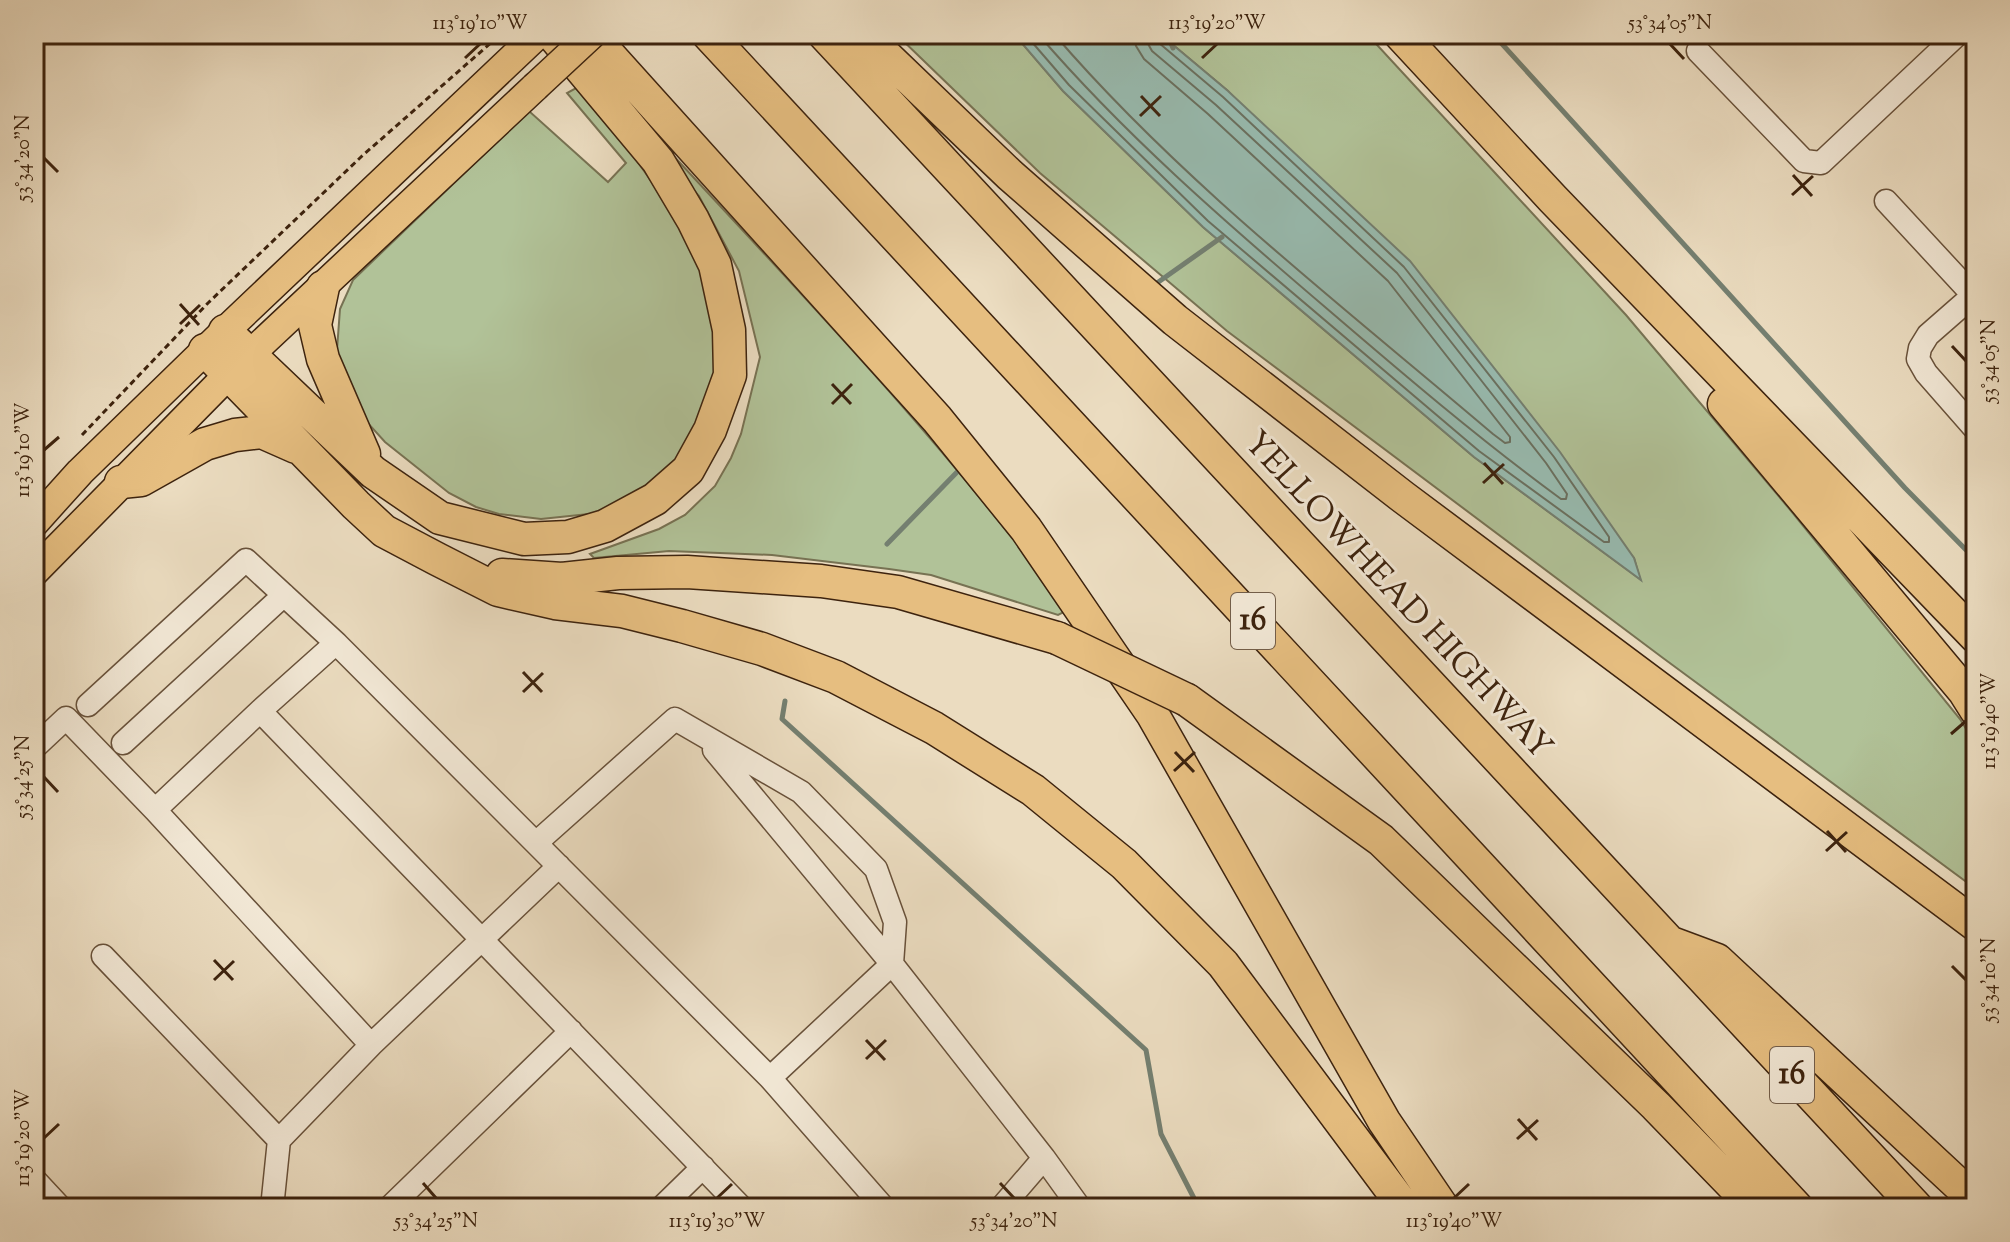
<svg xmlns="http://www.w3.org/2000/svg" width="2010" height="1242" viewBox="0 0 2010 1242" font-family="'Sorts Mill Goudy',serif">
<style>
.green{fill:#b1c298;stroke:#777253;stroke-width:2}
.water{fill:#98bcb1;stroke:#747f70;stroke-width:2}
.lines{fill:none;stroke-linecap:round;stroke-linejoin:round}
.shore{stroke:#6a7060;stroke-width:2}
.stream{stroke:#747f70;stroke-width:5}
.minor-casing{stroke:#68513a;stroke-width:25}
.major-casing{stroke:#3d230e;stroke-width:31}
.highway-casing{stroke:#3d230e;stroke-width:35}
.path{stroke:#3d230e;stroke-width:3;stroke-dasharray:6 4;stroke-linecap:butt}
.minor{stroke:#f2e8d6;stroke-width:22}
.major{stroke:#e6be80;stroke-width:28}
.highway{stroke:#e6be80;stroke-width:32}
.major-bridge-casing{stroke:#3d230e;stroke-width:31;stroke-linecap:butt}
.highway-bridge-casing{stroke:#3d230e;stroke-width:35;stroke-linecap:butt}
.major-bridge{stroke:#e6be80;stroke-width:28}
.highway-bridge{stroke:#e6be80;stroke-width:32}
.ticks{fill:none;stroke:#3d230e;stroke-width:3}
.labels{text-anchor:middle;dominant-baseline:central;stroke-width:6;stroke-linejoin:round;paint-order:stroke}
.shield{fill:#f2e8d6;stroke:#735e4a;stroke-width:2}
.shield-label{font-size:32px;font-weight:bold;fill:#3d230e}
.street-label{font-size:34px;fill:#3d230e;stroke:#f2e8d6}
.neatline{fill:none;stroke:#3d230e;stroke-width:3}
.ticks-label{font-size:20px;text-anchor:middle;fill:#3d230e}
</style>
<rect width="100%" height="100%" fill="#ebdcc0"/>
<filter id="stains"><feTurbulence type="fractalNoise" baseFrequency=".0025" numOctaves="4"/><feColorMatrix values="0 0 0 0 .2 0 0 0 0 .09 0 0 0 0 .02 0 0 0 .5 -.17"/></filter>
<radialGradient id="worn" r=".72"><stop offset=".6" stop-color="#630" stop-opacity="0"/><stop offset="1" stop-color="#630" stop-opacity=".3"/></radialGradient>
<path class="green" d="M 896,34 L 1014,34 L 1063,91 L 1203,227 L 1474,457 L 1640,579 L 1634,558 L 1228,91 L 1160,34 L 1367,34 L 1626,315 L 1792,512 L 1960,719 L 1976,745 L 1976,889 L 1663,658 L 1227,331 L 1040,173 Z
M 578,87 L 630,151 L 675,215 L 705,273 L 720,367 L 700,432 L 664,478 L 608,512 L 541,519 L 499,514 L 476,507 L 449,493 L 385,442 L 365,420 L 336,363 L 340,309 L 353,280 L 529,111 L 608,182 L 626,163 L 567,93 Z
M 655,136 C 798,290 943,442 1068,610 L 1058,615 L 931,575 L 889,569 L 772,555 L 669,551 L 594,558 L 590,554 L 659,529 L 685,515 L 715,486 L 731,458 L 741,434 L 760,357 L 739,271 L 699,196 L 652,143 Z"/>
<path class="water" d="M 1014,34 L 1160,34 L 1228,91 L 1410,261 L 1560,452 L 1634,558 L 1641,580 L 1474,457 L 1203,227 L 1063,91 Z"/>
<g class="lines">
<path class="shore" d="M 1025,34 L 1069,85 L 1208,221 L 1479,451 L 1604,542 L 1609,542 L 1609,537 L 1554,457 L 1404,267 L 1223,97 L 1159,43 L 1156,34
M 1038,34 C 1124,134 1224,221 1325,307 C 1402,373 1479,439 1561,499 L 1566,499 L 1567,494 L 1546,463 L 1397,273 L 1216,105 L 1152,51 L 1147,42 L 1146,34
M 1054,34 C 1181,182 1344,307 1493,434 L 1505,443 L 1510,442 L 1510,437 L 1388,281 L 1208,114 L 1144,59 L 1136,46 L 1134,34"/>
<path class="stream" d="M 1167,34 L 1173,48
M 1493,34 L 1905,488 L 1976,560
M 1157,283 L 1222,237
M 887,544 L 961,468
M 785,701 L 782,719 L 1146,1050 L 1161,1134 L 1199,1208"/>
<defs>
<path id="minor" d="M 1698,51 L 1804,161 L 1821,163 L 1958,34
M 1886,201 L 1973,295
M 1976,293 L 1928,335 L 1920,348 L 1918,359 L 1926,373 L 1976,430
M 88,705 L 246,560 L 336,643
M 260,711 L 336,643 L 770,1078
M 123,743 L 284,595
M 34,748 L 66,718 L 155,810 L 371,1045 L 279,1140 L 272,1208
M 714,750 L 892,964
M 155,810 L 260,711 L 742,1208
M 536,843 L 675,719 L 801,792 L 876,869 L 895,922 L 892,964
M 103,956 L 279,1140
M 371,1045 L 559,866
M 1044,1158 L 1080,1208
M 34,1179 L 61,1208
M 389,1208 L 571,1031
M 661,1208 L 703,1167
M 884,1208 L 770,1078 L 892,964 L 1044,1158 L 1001,1208"/>
<path id="major" d="M 34,523 L 80,472 L 225,331 L 538,34
M 34,572 L 228,375 L 535,87"/>
<path id="highway" d="M 590,34 L 937,419 L 1026,529 L 1153,715 L 1384,1121 L 1443,1208
M 708,34 L 1797,1208
M 824,34 L 1917,1208
M 863,34 L 1010,175 L 1175,320 L 1403,497 L 1976,925
M 1400,34 L 1553,199 L 1976,637
M 323,287 L 315,325 L 323,359 L 364,454
M 225,331 L 373,472 L 440,518 L 524,539 L 568,537 L 605,526 L 655,499 L 688,470 L 710,430 L 730,375 L 729,330 L 715,265 L 693,220 L 658,161 L 552,34
M 205,350 L 356,505 L 384,531 L 437,559 L 498,590 L 555,603 L 622,611 L 682,626 L 762,649 L 836,677 L 934,728 L 1033,790 L 1124,864 L 1223,964 L 1405,1208
M 1724,404 L 1964,691 L 1976,710
M 121,482 L 141,480 L 205,444 L 235,435 L 262,432 L 296,447
M 502,575 L 562,579 L 618,573 L 687,572 L 821,581 L 898,592 L 1057,638
M 1187,700 L 1381,840 L 1656,1106 L 1755,1208
M 1674,944 L 1717,960 L 1976,1201"/>
</defs>
<use href="#minor" class="minor-casing"/>
<use href="#major" class="major-casing"/>
<use href="#highway" class="highway-casing"/>
<path class="path" d="M 82,435 L 208,303 L 362,156 L 501,34"/>
<use href="#minor" class="minor"/>
<use href="#major" class="major"/>
<use href="#highway" class="highway"/>
<defs>
<path id="major-bridge" d="M 535,87 L 592,34"/>
<path id="highway-bridge" d="M 1057,638 L 1187,700"/>
</defs>
<use href="#major-bridge" class="major-bridge-casing"/>
<use href="#highway-bridge" class="highway-bridge-casing"/>
<use href="#major-bridge" class="major-bridge"/>
<use href="#highway-bridge" class="highway-bridge"/>
</g>
<path class="ticks" d="M 1670,44 L 1684,59M 465,58 L 480,44M 1202,58 L 1217,44M 1141,96 L 1160,116M 1140,116 L 1161,96M 44,158 L 58,172M 1793,175 L 1812,196M 1792,195 L 1813,176M 180,304 L 199,325M 180,324 L 200,305M 1952,346 L 1966,361M 832,384 L 851,404M 832,404 L 852,384M 44,450 L 59,437M 1484,463 L 1503,484M 1483,483 L 1504,464M 523,672 L 542,692M 523,692 L 543,673M 1951,734 L 1966,721M 1175,752 L 1194,772M 1174,771 L 1195,752M 44,777 L 58,792M 1827,831 L 1846,852M 1826,851 L 1847,832M 214,960 L 233,980M 1952,966 L 1966,980M 214,980 L 234,961M 866,1040 L 885,1060M 866,1059 L 886,1040M 1518,1119 L 1537,1140M 44,1138 L 59,1124M 1517,1139 L 1538,1120M 423,1183 L 436,1198M 1000,1183 L 1014,1198M 717,1198 L 732,1184M 1454,1198 L 1469,1184"/>
<g class="labels">
<g class="shield">
<rect x="1231" y="593" width="44" height="56" rx="6"/>
<rect x="1770" y="1047" width="44" height="56" rx="6"/>
</g>
<g class="shield-label">
<text x="1253" y="621">16</text>
<text x="1792" y="1075">16</text>
</g>
<g class="street-label">
<text transform="translate(1397 596) rotate(47)">YELLOWHEAD HIGHWAY</text>
</g>
</g>
<rect width="2010" height="1242" fill="none" stroke="#ebdcc0" stroke-width="88"/>
<rect x="44" y="44" width="1922" height="1154" class="neatline"/>
<g class="ticks-label">
<text x="480" y="29">113°19'10"W</text>
<text x="1217" y="29">113°19'20"W</text>
<text x="1670" y="29">53°34'05"N</text>
<text transform="translate(22 158) rotate(-90)" y="7">53°34'20"N</text>
<text transform="translate(1988 361) rotate(-90)" y="7">53°34'05"N</text>
<text transform="translate(22 450) rotate(-90)" y="7">113°19'10"W</text>
<text transform="translate(1988 721) rotate(-90)" y="7">113°19'40"W</text>
<text transform="translate(22 777) rotate(-90)" y="7">53°34'25"N</text>
<text transform="translate(1988 980) rotate(-90)" y="7">53°34'10"N</text>
<text transform="translate(22 1138) rotate(-90)" y="7">113°19'20"W</text>
<text x="436" y="1227">53°34'25"N</text>
<text x="717" y="1227">113°19'30"W</text>
<text x="1014" y="1227">53°34'20"N</text>
<text x="1454" y="1227">113°19'40"W</text>
</g>
<rect width="100%" height="100%" filter="url(#stains)"/>
<rect width="100%" height="100%" fill="url(#worn)"/>
</svg>
